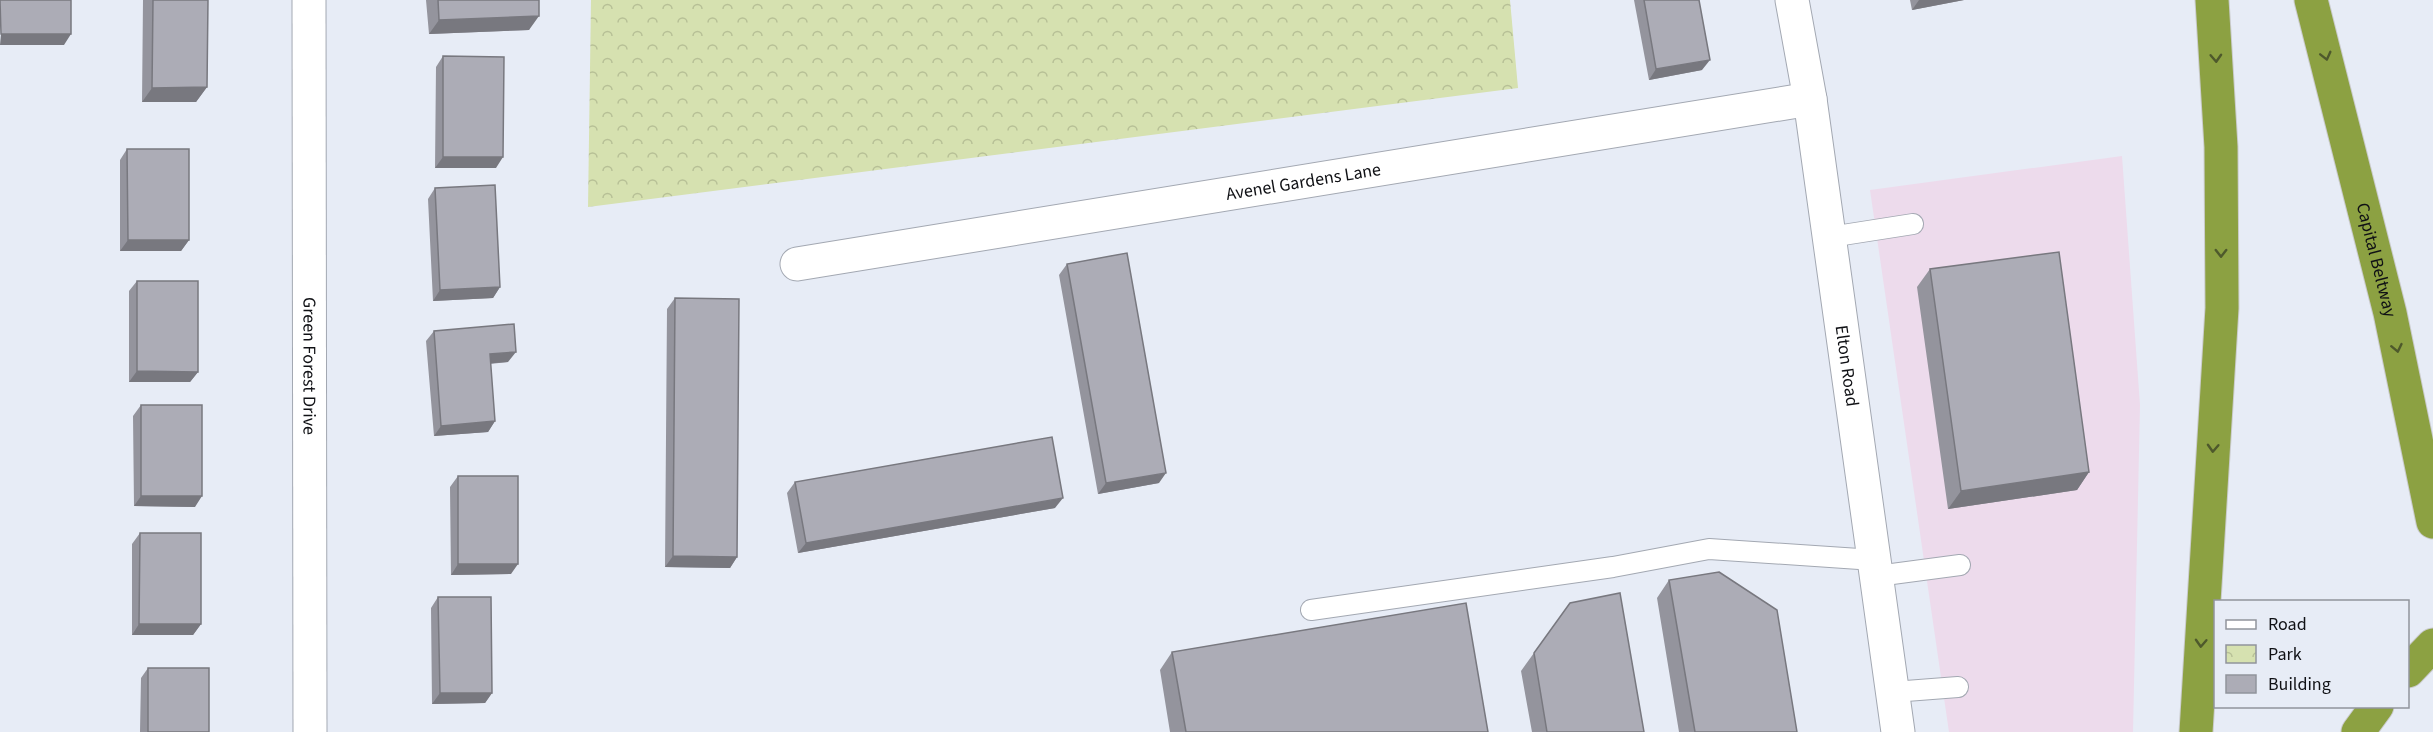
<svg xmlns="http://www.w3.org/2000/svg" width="2433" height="732" viewBox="0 0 2433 732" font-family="'Source Sans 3',sans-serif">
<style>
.commercial{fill:#eddbec}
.park{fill:url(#park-crowns)}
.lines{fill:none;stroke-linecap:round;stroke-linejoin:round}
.service-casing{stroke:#a3a8b2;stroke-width:22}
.minor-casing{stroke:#a3a8b2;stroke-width:35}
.motorway-casing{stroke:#cacbcc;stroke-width:35}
.service{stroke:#fff;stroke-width:20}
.minor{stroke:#fff;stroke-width:33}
.motorway{stroke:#8ca142;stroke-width:33}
.wall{fill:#94949d}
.shaded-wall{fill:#78787f}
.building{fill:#acacb6;stroke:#78787f;stroke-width:1.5}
.oneway{stroke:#4e592c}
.labels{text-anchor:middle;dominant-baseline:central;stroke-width:4.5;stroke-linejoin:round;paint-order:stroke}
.street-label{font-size:18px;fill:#101115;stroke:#e7ecf6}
</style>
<defs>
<pattern id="park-crowns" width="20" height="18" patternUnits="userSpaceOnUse" patternTransform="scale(1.5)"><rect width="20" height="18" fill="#d6e1b0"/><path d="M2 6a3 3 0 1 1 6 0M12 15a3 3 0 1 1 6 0" fill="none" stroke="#b7c096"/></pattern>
</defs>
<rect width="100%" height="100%" fill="#e7ecf6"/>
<path class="commercial" d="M 2122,156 L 2140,405 L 2133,732 L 1949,732 L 1870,190 Z"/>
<path class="park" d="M 591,0 L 1510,0 L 1518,88 L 588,207 Z"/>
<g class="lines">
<defs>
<path id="service" d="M 1830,237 L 1913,224
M 1877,576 L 1960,565
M 1311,610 L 1613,567 L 1709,549 L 1874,560
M 1893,692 L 1958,687"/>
<g id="minor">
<path id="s1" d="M 309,0 L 310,732"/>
<path id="s2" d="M 1792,0 L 1810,99 L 1898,732"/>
<path id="s3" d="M 797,264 L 1810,99"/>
</g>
<g id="motorway">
<path id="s4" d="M 2311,0 L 2390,313 L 2433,522"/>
<path d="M 2408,671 L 2433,645"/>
<path d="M 2196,732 L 2222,308 L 2221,147 L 2212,0"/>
<path d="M 2358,732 L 2377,706"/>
</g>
</defs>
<use href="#service" class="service-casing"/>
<use href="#minor" class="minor-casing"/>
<use href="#motorway" class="motorway-casing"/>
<use href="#service" class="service"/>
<use href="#minor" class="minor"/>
<use href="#motorway" class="motorway"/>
</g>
<path class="wall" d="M 143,0 L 208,0 L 207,87 L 196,102 L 142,102 Z
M 426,0 L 539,0 L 529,30 L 429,34 Z
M 1634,0 L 1699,0 L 1702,70 L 1649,80 Z
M 1910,0 L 1964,0 L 1912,10 Z
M 443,56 L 496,168 L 435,168 L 436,67 Z
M 127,149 L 189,240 L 181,251 L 120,251 L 120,160 Z
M 435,188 L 500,287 L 493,298 L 433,301 L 428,199 Z
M 1067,264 L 1159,483 L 1098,494 L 1059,275 Z
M 1930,269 L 2089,472 L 2077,490 L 1948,509 L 1917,287 Z
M 137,281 L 198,372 L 190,382 L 129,382 L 129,291 Z
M 675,298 L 737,557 L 730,568 L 665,567 L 667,309 Z
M 434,331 L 508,362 L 490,364 L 495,421 L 488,432 L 434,436 L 426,341 Z
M 141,405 L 195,507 L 134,506 L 133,416 Z
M 458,476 L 511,574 L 451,575 L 450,487 Z
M 795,482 L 1055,508 L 798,553 L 787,493 Z
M 140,533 L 201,624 L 193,635 L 132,635 L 132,544 Z
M 1669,580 L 1797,732 L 1679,732 L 1657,598 Z
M 438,597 L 492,693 L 485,703 L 432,704 L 431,608 Z
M 1570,603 L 1644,732 L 1532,732 L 1521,671 Z
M 1172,652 L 1488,732 L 1170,732 L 1160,670 Z
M 148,668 L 209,732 L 140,732 L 141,678 Z"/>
<path class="shaded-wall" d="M 1919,0 L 1964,0 L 1912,10 Z
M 539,16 L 529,30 L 429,34 L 439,20 Z
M 1,34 L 71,34 L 64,45 L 0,45 Z
M 1710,60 L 1702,70 L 1649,80 L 1656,69 Z
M 207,87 L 196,102 L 142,102 L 152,88 Z
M 443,157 L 503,157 L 496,168 L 435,168 Z
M 128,240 L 189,240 L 181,251 L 120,251 Z
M 500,287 L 493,298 L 433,301 L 440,290 Z
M 516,352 L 508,362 L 482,364 L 490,354 Z
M 137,371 L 198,372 L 190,382 L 129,382 Z
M 495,421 L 488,432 L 434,436 L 441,426 Z
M 2089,472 L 2077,490 L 1948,509 L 1961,491 Z
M 1166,473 L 1159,483 L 1098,494 L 1106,483 Z
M 141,496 L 202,496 L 195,507 L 134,506 Z
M 1063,498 L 1055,508 L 798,553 L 806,543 Z
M 673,556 L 737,557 L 730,568 L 665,567 Z
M 458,564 L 518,564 L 511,574 L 451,575 Z
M 139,624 L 201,624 L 193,635 L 132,635 Z
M 440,693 L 492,693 L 485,703 L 432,704 Z"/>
<path class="building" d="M 0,0 L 71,0 L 71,34 L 1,34 Z
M 153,0 L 208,0 L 207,87 L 152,88 Z
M 438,0 L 539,0 L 539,16 L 439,20 Z
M 1644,0 L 1699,0 L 1710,60 L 1656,69 Z
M 443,56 L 504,57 L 503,157 L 443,157 Z
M 127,149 L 189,149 L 189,240 L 128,240 Z
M 495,185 L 500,287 L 440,290 L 435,188 Z
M 2059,252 L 2089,472 L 1961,491 L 1930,269 Z
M 1127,253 L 1166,473 L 1106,483 L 1067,264 Z
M 137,281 L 198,281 L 198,372 L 137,371 Z
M 675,298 L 739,299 L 737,557 L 673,556 Z
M 514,324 L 516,352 L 490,354 L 495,421 L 441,426 L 434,331 Z
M 141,405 L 202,405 L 202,496 L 141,496 Z
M 1052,437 L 1063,498 L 806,543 L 795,482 Z
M 458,476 L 518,476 L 518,564 L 458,564 Z
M 140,533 L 201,533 L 201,624 L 139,624 Z
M 1719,572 L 1777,610 L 1797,732 L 1695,732 L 1669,580 Z
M 1620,593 L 1644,732 L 1547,732 L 1534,653 L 1570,603 Z
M 438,597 L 491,597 L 492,693 L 440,693 Z
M 1466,603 L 1488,732 L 1186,732 L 1172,652 Z
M 148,668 L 209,668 L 209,732 L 148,732 Z"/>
<defs><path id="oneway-chevron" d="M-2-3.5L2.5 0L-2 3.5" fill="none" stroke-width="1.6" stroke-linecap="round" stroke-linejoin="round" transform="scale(1.5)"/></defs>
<g class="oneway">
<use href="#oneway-chevron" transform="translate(2326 56) rotate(76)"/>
<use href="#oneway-chevron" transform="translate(2216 58) rotate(87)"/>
<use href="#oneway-chevron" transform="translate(2221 253) rotate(90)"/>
<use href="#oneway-chevron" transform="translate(2397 348) rotate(78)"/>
<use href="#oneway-chevron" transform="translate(2213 448) rotate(93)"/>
<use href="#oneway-chevron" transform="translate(2201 643) rotate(93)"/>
</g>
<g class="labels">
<g class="street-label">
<text stroke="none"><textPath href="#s3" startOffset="513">Avenel Gardens Lane</textPath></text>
<text stroke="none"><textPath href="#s4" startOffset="268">Capital Beltway</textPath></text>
<text stroke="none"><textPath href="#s1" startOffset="366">Green Forest Drive</textPath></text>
<text stroke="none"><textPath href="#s2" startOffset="370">Elton Road</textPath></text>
</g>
</g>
<rect x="2214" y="600" width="195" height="108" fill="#e7ecf6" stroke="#91949c" stroke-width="1.5"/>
<rect x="2226" y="620" width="30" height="9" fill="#ffffff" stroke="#91949c" stroke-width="1.5"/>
<text x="2268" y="630" font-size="18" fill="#101115">Road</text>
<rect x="2226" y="645" width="30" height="18" fill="url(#park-crowns)" stroke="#91949c" stroke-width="1.5"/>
<text x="2268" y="660" font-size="18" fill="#101115">Park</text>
<rect x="2226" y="675" width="30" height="18" fill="#acacb6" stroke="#91949c" stroke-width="1.5"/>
<text x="2268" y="690" font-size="18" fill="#101115">Building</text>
</svg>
